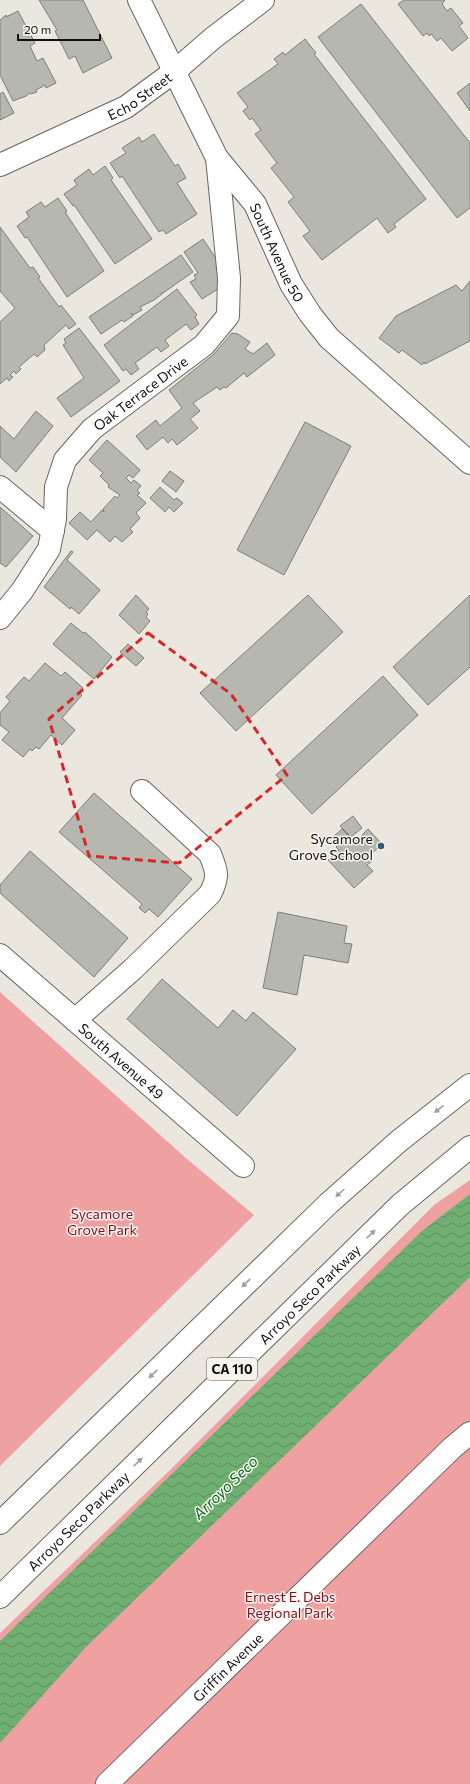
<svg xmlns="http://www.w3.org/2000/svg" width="470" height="1784" viewBox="0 0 470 1784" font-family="Commissioner,sans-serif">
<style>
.green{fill:#efa1a2}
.water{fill:url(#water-waves)}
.building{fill:#b6b8b0;stroke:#7e7f78}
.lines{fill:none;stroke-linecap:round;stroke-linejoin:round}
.minor-casing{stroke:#69665f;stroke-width:24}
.highway-casing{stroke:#69665f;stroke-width:24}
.minor{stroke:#fff;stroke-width:22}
.highway{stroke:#fff;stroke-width:22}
.oneway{fill:#a1a09f}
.marked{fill:none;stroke:#d62828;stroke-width:3;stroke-dasharray:8 5;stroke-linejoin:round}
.poi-dot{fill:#2f5d7c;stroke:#f8f4ed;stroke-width:1.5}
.labels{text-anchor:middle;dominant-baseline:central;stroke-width:3;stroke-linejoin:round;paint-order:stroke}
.shield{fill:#f8f4ed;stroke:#585552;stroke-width:1}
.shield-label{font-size:13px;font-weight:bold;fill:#13110f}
.street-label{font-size:14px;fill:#13110f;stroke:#f8f4ed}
.poi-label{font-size:14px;fill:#13110f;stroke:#f8f4ed;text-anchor:end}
.park-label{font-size:14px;fill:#7c0f23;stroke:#f8f4ed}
.water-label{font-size:15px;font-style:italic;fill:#00691b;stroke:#f8f4ed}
</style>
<defs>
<pattern id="water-waves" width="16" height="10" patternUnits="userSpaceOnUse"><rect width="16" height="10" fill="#6fb072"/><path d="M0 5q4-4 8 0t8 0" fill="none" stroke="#5a8e5c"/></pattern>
</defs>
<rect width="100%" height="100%" fill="#ebe7df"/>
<path class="green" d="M 0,992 L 187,1159 L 254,1215 L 0,1466 Z
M 470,1180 L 470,1784 L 0,1784 L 0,1633 L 170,1470 L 434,1205 Z"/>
<path class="water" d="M 470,1194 L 470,1277 L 87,1646 L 0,1743 L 0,1641 L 422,1231 Z"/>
<path class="building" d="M 39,0 L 83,0 L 112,58 L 83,73 L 75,56 L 69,59 L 55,31 L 57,30 Z
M 404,0 L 445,0 L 442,4 L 447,11 L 451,8 L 463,23 L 459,26 L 468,38 L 452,51 L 441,38 L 437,41 L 431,34 L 429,36 L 427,33 L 423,36 L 398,4 Z
M 361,4 L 470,143 L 470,208 L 457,218 L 318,37 Z
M 18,11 L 35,43 L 30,46 L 37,61 L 43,58 L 56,83 L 46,88 L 45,85 L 36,90 L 37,92 L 31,94 L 30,93 L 26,96 L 13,101 L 0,75 L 0,20 L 6,15 L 6,17 Z
M 305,39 L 316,53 L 314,54 L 426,199 L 394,224 L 396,227 L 388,233 L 377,218 L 322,260 L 303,236 L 310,231 L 288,202 L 294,197 L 271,168 L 277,163 L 255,134 L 261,130 L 252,118 L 250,120 L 243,111 L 248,107 L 237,93 L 278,64 L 274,59 L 283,52 L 285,55 Z
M 470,83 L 470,111 L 457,93 Z
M 3,92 L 14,113 L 0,120 L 0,94 Z
M 154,134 L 175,166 L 178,164 L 186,178 L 177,183 L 197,214 L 166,234 L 163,230 L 159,232 L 122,176 L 120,178 L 110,163 L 126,153 L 122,148 L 139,137 L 142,142 Z
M 105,166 L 113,178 L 111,180 L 152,239 L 115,264 L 74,205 L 73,206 L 64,194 L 77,185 L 74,180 L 89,169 L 93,175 Z
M 58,198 L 67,211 L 65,212 L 104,271 L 67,297 L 27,237 L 25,238 L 17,226 L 29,217 L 26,212 L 41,202 L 45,207 Z
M 0,227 L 30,268 L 33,267 L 40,277 L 38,278 L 59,307 L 61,305 L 76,324 L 69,329 L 66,325 L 44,345 L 45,350 L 37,357 L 34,354 L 19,367 L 21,369 L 16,374 L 14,371 L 10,375 L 13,377 L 9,381 L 7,378 L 0,384 L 0,322 L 15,308 L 0,291 Z
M 203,239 L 217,260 L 218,289 L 202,299 L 190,282 L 196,279 L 194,275 L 198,273 L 184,252 Z
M 181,255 L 193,272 L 163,293 L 161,293 L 162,294 L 154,300 L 140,307 L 142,310 L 133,315 L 131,313 L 133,316 L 124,322 L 122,320 L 101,334 L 89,317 Z
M 470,281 L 470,341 L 425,364 L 424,362 L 422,365 L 402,350 L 399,353 L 379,338 L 396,316 L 456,285 L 462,291 Z
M 177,289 L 197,315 L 195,317 L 199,324 L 191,330 L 186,324 L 165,340 L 169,346 L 161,352 L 157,347 L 135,363 L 139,369 L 131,375 L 126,369 L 123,371 L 104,345 Z
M 79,328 L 120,381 L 71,417 L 57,398 L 84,378 L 63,345 L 66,343 L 64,339 Z
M 232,333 L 238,334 L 250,342 L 245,349 L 253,354 L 267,343 L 275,355 L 247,377 L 244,373 L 226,388 L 224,387 L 220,390 L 217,387 L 193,403 L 200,411 L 190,419 L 198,428 L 177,445 L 172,439 L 168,443 L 163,437 L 147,450 L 136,436 L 156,420 L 160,426 L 182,408 L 169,390 L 214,354 Z
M 36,411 L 53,426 L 16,472 L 0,457 L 0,426 L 14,439 Z
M 305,422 L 351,446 L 284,575 L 237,550 Z
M 107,440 L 140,470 L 133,478 L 129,475 L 126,478 L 131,483 L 134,480 L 141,486 L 137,490 L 140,493 L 137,495 L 146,503 L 136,513 L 140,518 L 130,529 L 133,532 L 122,542 L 115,536 L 110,542 L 97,530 L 87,540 L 69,523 L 80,512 L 91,522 L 102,510 L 104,512 L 103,509 L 115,496 L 117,498 L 120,495 L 108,487 L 109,485 L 100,476 L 103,473 L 89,460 Z
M 170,471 L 184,481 L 176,492 L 162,481 Z
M 160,487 L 174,500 L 177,498 L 183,503 L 174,512 L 169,507 L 165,512 L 150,498 Z
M 0,507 L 33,536 L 6,567 L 0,563 Z
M 71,551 L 73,552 L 67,560 L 100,590 L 79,614 L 71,607 L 70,609 L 44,587 Z
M 136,595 L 149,609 L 146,612 L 148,614 L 146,617 L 150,621 L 139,634 L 119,615 Z
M 308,595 L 343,632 L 236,731 L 200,693 Z
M 470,595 L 470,667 L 428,705 L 393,667 Z
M 71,623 L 83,633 L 85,632 L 112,657 L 94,679 L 53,644 Z
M 128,644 L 144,658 L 136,666 L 120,652 Z
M 45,663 L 61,676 L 65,672 L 83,688 L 79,692 L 82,695 L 62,718 L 75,730 L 62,745 L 51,735 L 39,749 L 36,747 L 32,751 L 30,749 L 23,757 L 2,740 L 9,732 L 0,725 L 0,713 L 10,701 L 6,697 L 24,677 L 29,681 Z
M 383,676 L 418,715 L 312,814 L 276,775 Z
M 94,793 L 192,879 L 158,917 L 149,909 L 145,913 L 139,908 L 142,904 L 59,832 Z
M 353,816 L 362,828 L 351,837 L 340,826 Z
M 342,829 L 355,842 L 368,829 L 382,844 L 368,857 L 372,861 L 367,865 L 373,871 L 354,888 L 328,860 L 339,850 L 336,847 L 339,844 L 333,837 Z
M 30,851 L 128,938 L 94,977 L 0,893 L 0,885 Z
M 278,912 L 347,926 L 344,943 L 352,944 L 348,963 L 304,955 L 297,995 L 263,988 Z
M 162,979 L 218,1028 L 233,1010 L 246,1021 L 253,1012 L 296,1049 L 237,1116 L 127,1019 Z"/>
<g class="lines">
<defs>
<g id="minor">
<path id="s1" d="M 139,0 L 217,158 L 255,204 L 291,284 L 310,314 L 329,338 L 470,463"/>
<path id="s2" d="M 0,165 L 126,107 L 175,71 L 213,38 L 263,0"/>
<path d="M 0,487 L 53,531"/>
<path id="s3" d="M 0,618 L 22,591 L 49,549 L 55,519 L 56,487 L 65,460 L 92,429 L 204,345 L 228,316 L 229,278 L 217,158"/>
<path id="s4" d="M 0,955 L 243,1166"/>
<path d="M 75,1020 L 133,969 L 210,894 C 219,877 217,871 210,854 L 142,791"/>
<path id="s5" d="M 107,1784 L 452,1448 L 470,1433"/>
</g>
<g id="highway">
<path d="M 0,1523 L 328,1204 L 399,1141 L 470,1085"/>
<path id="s6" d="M 0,1597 L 400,1205 L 470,1147"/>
</g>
</defs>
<use href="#minor" class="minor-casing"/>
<use href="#highway" class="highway-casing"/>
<use href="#minor" class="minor"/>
<use href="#highway" class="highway"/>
</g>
<defs><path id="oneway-solid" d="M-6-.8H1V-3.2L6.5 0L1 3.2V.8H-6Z"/></defs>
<g class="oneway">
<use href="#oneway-solid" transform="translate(439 1109) rotate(142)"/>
<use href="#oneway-solid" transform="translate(340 1193) rotate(138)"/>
<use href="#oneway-solid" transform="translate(371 1234) rotate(-44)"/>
<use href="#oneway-solid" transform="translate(246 1283) rotate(136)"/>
<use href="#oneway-solid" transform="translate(153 1374) rotate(136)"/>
<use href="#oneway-solid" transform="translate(138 1462) rotate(-44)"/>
</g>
<path class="marked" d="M 148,633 L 231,694 L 287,775 L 179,863 L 89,856 L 49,719 Z"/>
<circle class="poi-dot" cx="381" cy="846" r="4"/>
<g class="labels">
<rect class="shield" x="207" y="1358" width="50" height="22" rx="3"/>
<g class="shield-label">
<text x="232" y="1369">CA 110</text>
</g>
<g class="street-label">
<text stroke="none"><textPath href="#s2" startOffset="156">Echo Street</textPath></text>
<text stroke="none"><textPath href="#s1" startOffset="289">South Avenue 50</textPath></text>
<text stroke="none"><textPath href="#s3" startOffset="277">Oak Terrace Drive</textPath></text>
<text stroke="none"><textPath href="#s4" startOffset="161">South Avenue 49</textPath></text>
<text stroke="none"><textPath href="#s6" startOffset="433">Arroyo Seco Parkway</textPath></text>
<text stroke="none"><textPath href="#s6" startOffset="109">Arroyo Seco Parkway</textPath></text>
<text stroke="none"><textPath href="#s5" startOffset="168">Griffin Avenue</textPath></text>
</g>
<g class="poi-label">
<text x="373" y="838">Sycamore<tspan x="373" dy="16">Grove School</tspan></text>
</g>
<g class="park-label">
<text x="102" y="1213">Sycamore<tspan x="102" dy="16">Grove Park</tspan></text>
<text x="290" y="1596">Ernest E. Debs<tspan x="290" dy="16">Regional Park</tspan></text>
</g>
<g class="water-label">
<text transform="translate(225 1487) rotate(-44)">Arroyo Seco</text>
</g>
</g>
<path d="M18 34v6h82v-6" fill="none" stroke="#13110f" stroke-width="2"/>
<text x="24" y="34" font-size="12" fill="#13110f" stroke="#f8f4ed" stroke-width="3" paint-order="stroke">20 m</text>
</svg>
